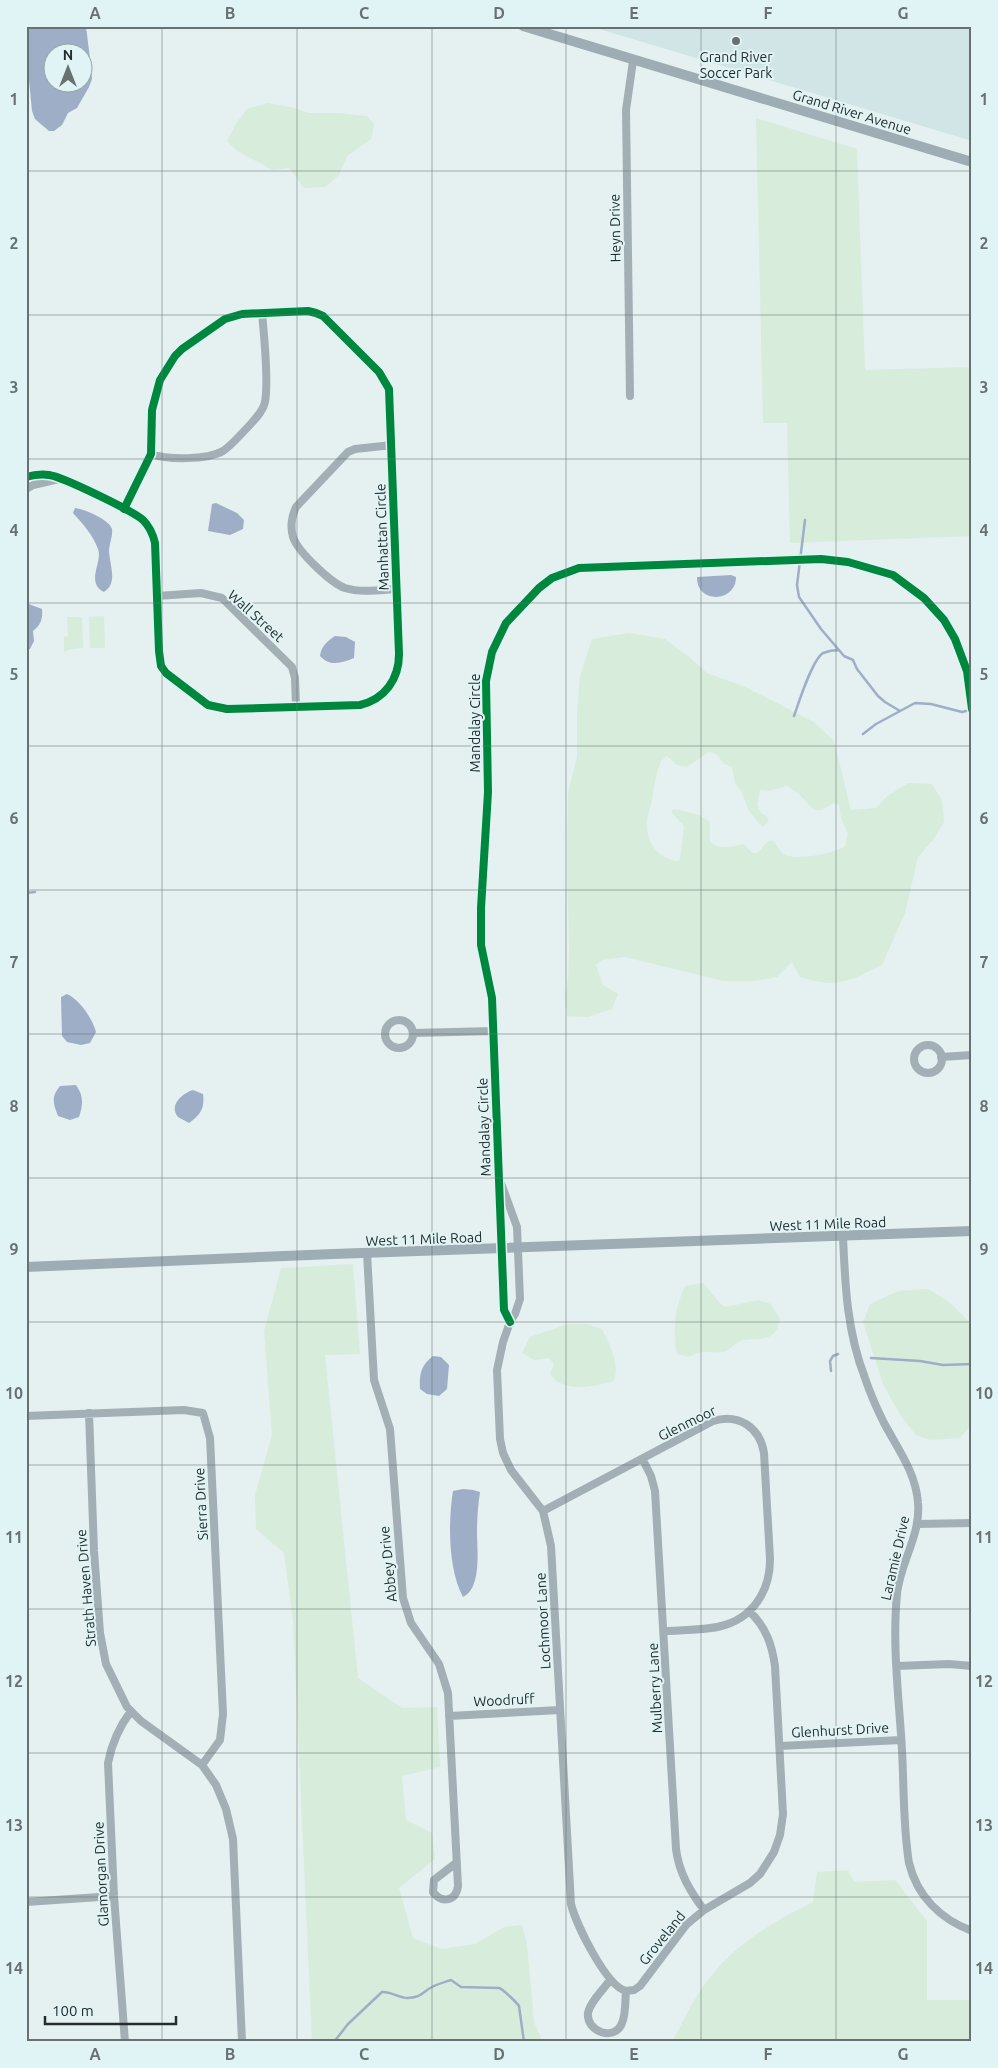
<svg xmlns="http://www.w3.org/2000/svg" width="998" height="2068" viewBox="0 0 998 2068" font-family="Ubuntu,sans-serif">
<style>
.built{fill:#d1e5e6}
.green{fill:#d8ecdb;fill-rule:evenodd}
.water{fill:#9eaec7;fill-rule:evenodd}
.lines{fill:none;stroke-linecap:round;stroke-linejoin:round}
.stream{stroke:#9eaec7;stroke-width:2.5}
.street{stroke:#a2afb4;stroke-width:8}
.secondary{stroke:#9eadb3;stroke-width:10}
.cycleway-casing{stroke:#e0f4f5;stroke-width:11}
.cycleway{stroke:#00873e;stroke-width:8}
.grid{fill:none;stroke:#687171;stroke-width:1;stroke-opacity:0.55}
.poi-dot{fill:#687171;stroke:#e0f4f5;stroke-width:2}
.labels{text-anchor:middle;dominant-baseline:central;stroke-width:4;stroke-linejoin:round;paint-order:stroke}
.poi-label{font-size:14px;fill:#252c2d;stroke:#e0f4f5}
.street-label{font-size:14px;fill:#252c2d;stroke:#e0f4f5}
.neatline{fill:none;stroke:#687171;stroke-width:2}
.grid-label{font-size:16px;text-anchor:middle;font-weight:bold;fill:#687171}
</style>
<rect width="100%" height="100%" fill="#e5f0f0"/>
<path class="built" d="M 589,26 L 972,26 L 972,141 Z"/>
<path class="green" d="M 268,103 L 291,107 L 309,113 L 339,113 L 367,116 L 374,124 L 371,139 L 347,156 L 339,175 L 325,187 L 304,188 L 289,168 L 273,170 L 237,151 L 227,141 L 237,122 L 247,109 Z
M 756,118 L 857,149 L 865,370 L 972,367 L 972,536 L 790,543 L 787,423 L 763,423 Z
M 104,616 L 105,648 L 90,648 L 89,617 Z
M 67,617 L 82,617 L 83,648 L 71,649 L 64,652 L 64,636 L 68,637 Z
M 629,633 L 665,639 L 688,656 L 707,673 L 745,687 L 814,722 L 834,741 L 851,810 L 876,808 L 886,797 L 908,783 L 932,784 L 942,800 L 944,822 L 933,840 L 918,857 L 905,913 L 882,965 C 848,981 838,989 800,977 L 792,962 L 777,977 L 755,981 L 723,981 L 625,957 L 602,960 L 596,965 L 603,985 L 618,994 L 612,1009 L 588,1017 L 567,1016 L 565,998 L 568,980 L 569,946 L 567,864 L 568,793 L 577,757 L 577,713 L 580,676 L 592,639 ZM 709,752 L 716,754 L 724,764 L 732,767 L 735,783 L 742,793 L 749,811 L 762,827 L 769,822 L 767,816 L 761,813 L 757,805 L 760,790 L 769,791 L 787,786 L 798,793 L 814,810 L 822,810 L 834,803 L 839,805 L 841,818 L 848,834 L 845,846 C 835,853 798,861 786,855 C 780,852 777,844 772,840 C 762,842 763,854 752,853 L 744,844 C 732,846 721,851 710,842 L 710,822 L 699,815 L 675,809 L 672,810 L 672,813 L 684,826 L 680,859 L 678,861 C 658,859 646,842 647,823 C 647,815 651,807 652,800 C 654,788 656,773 661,761 L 667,756 L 677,765 L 687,767 Z
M 353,1264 L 360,1354 L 325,1355 L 358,1678 L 402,1708 L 437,1707 L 440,1767 L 402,1776 L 406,1820 L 432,1833 L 435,1859 L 399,1888 L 413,1938 L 442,1949 L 475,1944 L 504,1927 L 522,1925 L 527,1944 L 534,2022 L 543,2042 L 312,2042 L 293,1621 L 284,1553 L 256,1529 L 255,1495 L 272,1435 L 264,1331 L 281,1268 Z
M 703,1283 L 721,1304 L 726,1307 L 758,1300 L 771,1304 L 780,1319 C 776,1342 762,1338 744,1340 C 736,1341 731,1350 723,1352 C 707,1354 706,1348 689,1357 L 677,1354 C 672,1332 675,1307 685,1286 Z
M 928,1289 L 949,1302 L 972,1324 L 972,1424 L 960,1438 L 930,1440 L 916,1435 L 900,1415 L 883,1384 L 863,1322 L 870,1304 L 898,1291 Z
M 568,1324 L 587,1324 L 602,1329 C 610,1346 620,1363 614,1381 C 595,1386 563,1394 550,1374 L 554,1364 L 549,1358 L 534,1360 L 522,1353 L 530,1337 Z
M 848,1870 L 854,1882 L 895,1880 L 927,1921 L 927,2000 L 972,2000 L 972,2042 L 672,2042 C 684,2020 695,1995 711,1976 C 737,1943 776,1920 813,1902 L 817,1872 Z"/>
<path class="water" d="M 28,26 L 86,26 L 91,67 L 92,79 L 89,87 L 77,108 L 68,113 L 62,125 L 54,131 L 49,131 L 35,119 L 32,111 L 26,49 C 26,41 28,35 28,26 ZM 82,52 L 82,82 L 52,82 L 52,52 Z
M 216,503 L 237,513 L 244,520 L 243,529 L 230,535 L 208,531 L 212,504 Z
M 75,508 C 84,509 109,519 112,529 C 113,535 109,545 109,552 C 110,566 118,583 104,592 C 85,582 103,562 98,549 C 93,535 83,524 73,513 Z
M 731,575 L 736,577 C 736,603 696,604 697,577 Z
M 26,603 L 42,609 C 43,618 41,625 33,631 L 34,641 L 30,649 L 26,650 Z
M 335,636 L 346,637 L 355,642 L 354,658 C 342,663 330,667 320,656 C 321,647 327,641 335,636 Z
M 67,994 C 80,1000 92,1018 96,1032 L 90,1043 L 81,1045 L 67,1042 L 62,1036 L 61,997 Z
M 76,1085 C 84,1096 83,1105 79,1117 L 70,1120 L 58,1116 C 53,1103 51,1097 60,1086 Z
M 193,1090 L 203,1094 C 205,1109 200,1115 189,1123 C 186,1121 181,1119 178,1117 C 168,1105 183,1093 193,1090 Z
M 433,1356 L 441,1357 L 449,1365 L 447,1389 L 439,1396 L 427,1394 L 420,1389 C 419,1375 421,1365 433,1356 Z
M 463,1489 L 473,1490 L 480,1492 C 478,1505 477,1519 477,1532 C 477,1548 482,1589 463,1597 C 448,1569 448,1522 453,1491 Z"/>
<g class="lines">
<path class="stream" d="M 805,520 L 797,585 L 799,597 L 821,629 L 844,656 L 853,660 L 857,669 L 878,696 L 885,702 L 900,711
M 794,716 C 799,702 812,660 823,653 C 828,651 834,650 839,650
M 863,734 L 876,724 L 915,703 L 931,704 L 962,712 L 970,710
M 26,893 L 35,892
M 871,1358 L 920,1361 L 943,1365 L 972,1364
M 831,1371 L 830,1361 L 833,1356 L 838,1354
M 334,2042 L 348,2024 L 382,1992 C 390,1991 399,1998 408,1998 C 423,1997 422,1992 432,1987 C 438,1984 445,1982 451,1980 L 461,1987 L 499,1988 C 503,1989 517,2003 519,2006 L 524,2042"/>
<path class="street" d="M 630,396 L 626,110 L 633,61
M 392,445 L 355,449 L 348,452 L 296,507 C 292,516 290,527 293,537 C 298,552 331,583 345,588 C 361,593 380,590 396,589
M 151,454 C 168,460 207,460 223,451 C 232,445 240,435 248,427 C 254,420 263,412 265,402 C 269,380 264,336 262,313
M 26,477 C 33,475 42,474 49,475 C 63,477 133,511 143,520 C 150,527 153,534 155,543 L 159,651 L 161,666 L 166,673 L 208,705 L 227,709 L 360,705 C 385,699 399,679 399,654 L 389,389 L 379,372 L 323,316 L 316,313 L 308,311 L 242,314 L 225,319 L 182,349 L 175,356 L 160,380 L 152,410 L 151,454 L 124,509
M 26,489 L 33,485 L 59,479
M 157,596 L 201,593 L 222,598 L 292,667 L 295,678 L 296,706
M385 1034a14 14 0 1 1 28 0a14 14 0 1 1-28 0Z
M 413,1033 L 493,1031
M914 1059a14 14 0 1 1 28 0a14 14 0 1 1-28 0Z
M 941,1057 L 972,1055
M 501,1183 L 517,1227 L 520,1299 L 515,1314 L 510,1322 L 503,1342 L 497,1370 L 500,1439 L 503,1453 L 511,1470 L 543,1511 L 551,1546 L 571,1904 C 576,1924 606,1986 626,1991
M 843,1236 C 845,1285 847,1332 865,1378 C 870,1393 877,1409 884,1423 C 898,1449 916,1473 918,1503 C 921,1535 900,1563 897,1594 C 892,1645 899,1698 902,1750 C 904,1787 903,1826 909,1863 C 917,1896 940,1919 972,1931
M 367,1253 L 374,1380 L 390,1429 L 403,1598 L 411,1623 L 439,1664 L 448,1693 L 458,1886 C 456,1901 442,1904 433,1892 L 434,1880 L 456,1863
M 510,1322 L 504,1310 L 492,998 L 481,945 L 481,908 L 488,792 L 486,681 L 492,652 L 506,623 L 539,588 L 552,578 L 579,568 L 821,559 L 848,562 L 893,575 L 924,598 L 944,620 L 955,639 L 967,671 L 972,709
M 89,1413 L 94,1551 L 100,1633 L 106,1664 L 127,1707 L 141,1721 L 202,1765 L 216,1785 L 226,1809 L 233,1839 L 242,2042
M 26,1416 L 184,1410 L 203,1413 L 210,1438 L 223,1714 L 220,1740 L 202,1765
M 643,1460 L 651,1476 L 655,1491 L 676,1849 C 679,1873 690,1891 704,1910
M 543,1511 L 713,1421 C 738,1413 760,1427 764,1453 L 770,1559 C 770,1573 768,1584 761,1596 C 740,1633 702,1629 665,1631
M 917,1524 L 972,1523
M 897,1666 L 949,1664 L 972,1666
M 449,1716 L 560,1710
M 780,1746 L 901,1740
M 26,1902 L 114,1896
M 610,1980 C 604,1989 590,2002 588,2013 C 586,2032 615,2042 622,2023 C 626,2014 625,2001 626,1991
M 626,1991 L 634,1990 L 640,1986 L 686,1925 L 704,1910 L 750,1883 L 760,1874 L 774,1852 L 780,1835 L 783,1814 L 775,1666 C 772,1645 766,1627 750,1612
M 125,2042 L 114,1896 L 108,1763 C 112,1742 119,1727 131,1711"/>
<path class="secondary" d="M 523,26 L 972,162
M 26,1267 L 333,1254 L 972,1231"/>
<defs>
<path id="cycleway" d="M 26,477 C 33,475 42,474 49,475 C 63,477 133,511 143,520 C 150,527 153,534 155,543 L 159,651 L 161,666 L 166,673 L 208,705 L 227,709 L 360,705 C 385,699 399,679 399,654 L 389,389 L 379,372 L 323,316 L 316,313 L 308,311 L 242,314 L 225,319 L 182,349 L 175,356 L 160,380 L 152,410 L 151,454 L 124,509
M 510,1322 L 504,1310 L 492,998 L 481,945 L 481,908 L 488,792 L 486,681 L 492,652 L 506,623 L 539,588 L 552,578 L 579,568 L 821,559 L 848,562 L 893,575 L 924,598 L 944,620 L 955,639 L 967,671 L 972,709"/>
</defs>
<use href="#cycleway" class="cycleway-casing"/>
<use href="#cycleway" class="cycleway"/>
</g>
<path class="grid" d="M 162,26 L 162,2042M 297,26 L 297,2042M 432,26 L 432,2042M 566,26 L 566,2042M 701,26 L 701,2042M 836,26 L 836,2042M 26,171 L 972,171M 26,315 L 972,315M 26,459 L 972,459M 26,603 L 972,603M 26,746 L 972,746M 26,890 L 972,890M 26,1034 L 972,1034M 26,1178 L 972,1178M 26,1322 L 972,1322M 26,1465 L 972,1465M 26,1609 L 972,1609M 26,1753 L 972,1753M 26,1897 L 972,1897"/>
<circle class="poi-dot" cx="736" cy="41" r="5"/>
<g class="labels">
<g class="poi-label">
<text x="736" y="57">Grand River<tspan x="736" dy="16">Soccer Park</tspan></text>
</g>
<g class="street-label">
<text transform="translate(852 112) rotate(17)">Grand River Avenue</text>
<text transform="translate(615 228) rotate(-91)">Heyn Drive</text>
<text transform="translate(382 537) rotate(-92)">Manhattan Circle</text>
<text transform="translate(256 616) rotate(42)">Wall Street</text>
<text transform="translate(475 723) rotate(-90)">Mandalay Circle</text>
<text transform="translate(484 1127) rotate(-92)">Mandalay Circle</text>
<text transform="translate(828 1224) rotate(-2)">West 11 Mile Road</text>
<text transform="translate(424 1239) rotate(-2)">West 11 Mile Road</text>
<text transform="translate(687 1423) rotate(-26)">Glenmoor</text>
<text transform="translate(201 1504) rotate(-93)">Sierra Drive</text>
<text transform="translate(895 1558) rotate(-77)">Laramie Drive</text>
<text transform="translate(388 1564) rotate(-96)">Abbey Drive</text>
<text transform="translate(86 1588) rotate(-95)">Strath Haven Drive</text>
<text transform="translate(543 1621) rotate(-93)">Lochmoor Lane</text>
<text transform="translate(655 1688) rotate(-93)">Mulberry Lane</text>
<text transform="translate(504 1700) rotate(-3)">Woodruff</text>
<text transform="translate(840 1730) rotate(-3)">Glenhurst Drive</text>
<text transform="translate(101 1874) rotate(-93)">Glamorgan Drive</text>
<text transform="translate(662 1938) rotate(-51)">Groveland</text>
</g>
</g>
<rect width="998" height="2068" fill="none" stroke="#e0f4f5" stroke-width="55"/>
<g transform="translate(68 68)"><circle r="24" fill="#e0f4f5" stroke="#95a4a5"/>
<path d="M0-4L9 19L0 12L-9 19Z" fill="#687171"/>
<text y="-8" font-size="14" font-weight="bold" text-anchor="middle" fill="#252c2d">N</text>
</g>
<path d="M45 2016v8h131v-8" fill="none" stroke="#252c2d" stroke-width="2.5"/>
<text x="52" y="2016" font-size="15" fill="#252c2d" stroke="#e0f4f5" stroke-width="4" paint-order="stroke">100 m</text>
<rect x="28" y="28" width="942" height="2012" class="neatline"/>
<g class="grid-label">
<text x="95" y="19">A</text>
<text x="230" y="19">B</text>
<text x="364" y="19">C</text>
<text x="499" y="19">D</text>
<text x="634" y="19">E</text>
<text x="768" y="19">F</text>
<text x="903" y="19">G</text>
<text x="14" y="105">1</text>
<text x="984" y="105">1</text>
<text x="14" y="249">2</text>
<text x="984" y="249">2</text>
<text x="14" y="393">3</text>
<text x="984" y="393">3</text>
<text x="14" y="536">4</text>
<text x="984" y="536">4</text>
<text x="14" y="680">5</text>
<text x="984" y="680">5</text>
<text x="14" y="824">6</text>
<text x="984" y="824">6</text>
<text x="14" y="968">7</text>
<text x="984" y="968">7</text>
<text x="14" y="1112">8</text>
<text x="984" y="1112">8</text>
<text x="14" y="1255">9</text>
<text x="984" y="1255">9</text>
<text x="14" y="1399">10</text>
<text x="984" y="1399">10</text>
<text x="14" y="1543">11</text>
<text x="984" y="1543">11</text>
<text x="14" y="1687">12</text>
<text x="984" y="1687">12</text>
<text x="14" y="1831">13</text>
<text x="984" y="1831">13</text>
<text x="14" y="1974">14</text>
<text x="984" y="1974">14</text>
<text x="95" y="2060">A</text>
<text x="230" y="2060">B</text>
<text x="364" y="2060">C</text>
<text x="499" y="2060">D</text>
<text x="634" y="2060">E</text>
<text x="768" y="2060">F</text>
<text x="903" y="2060">G</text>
</g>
</svg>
